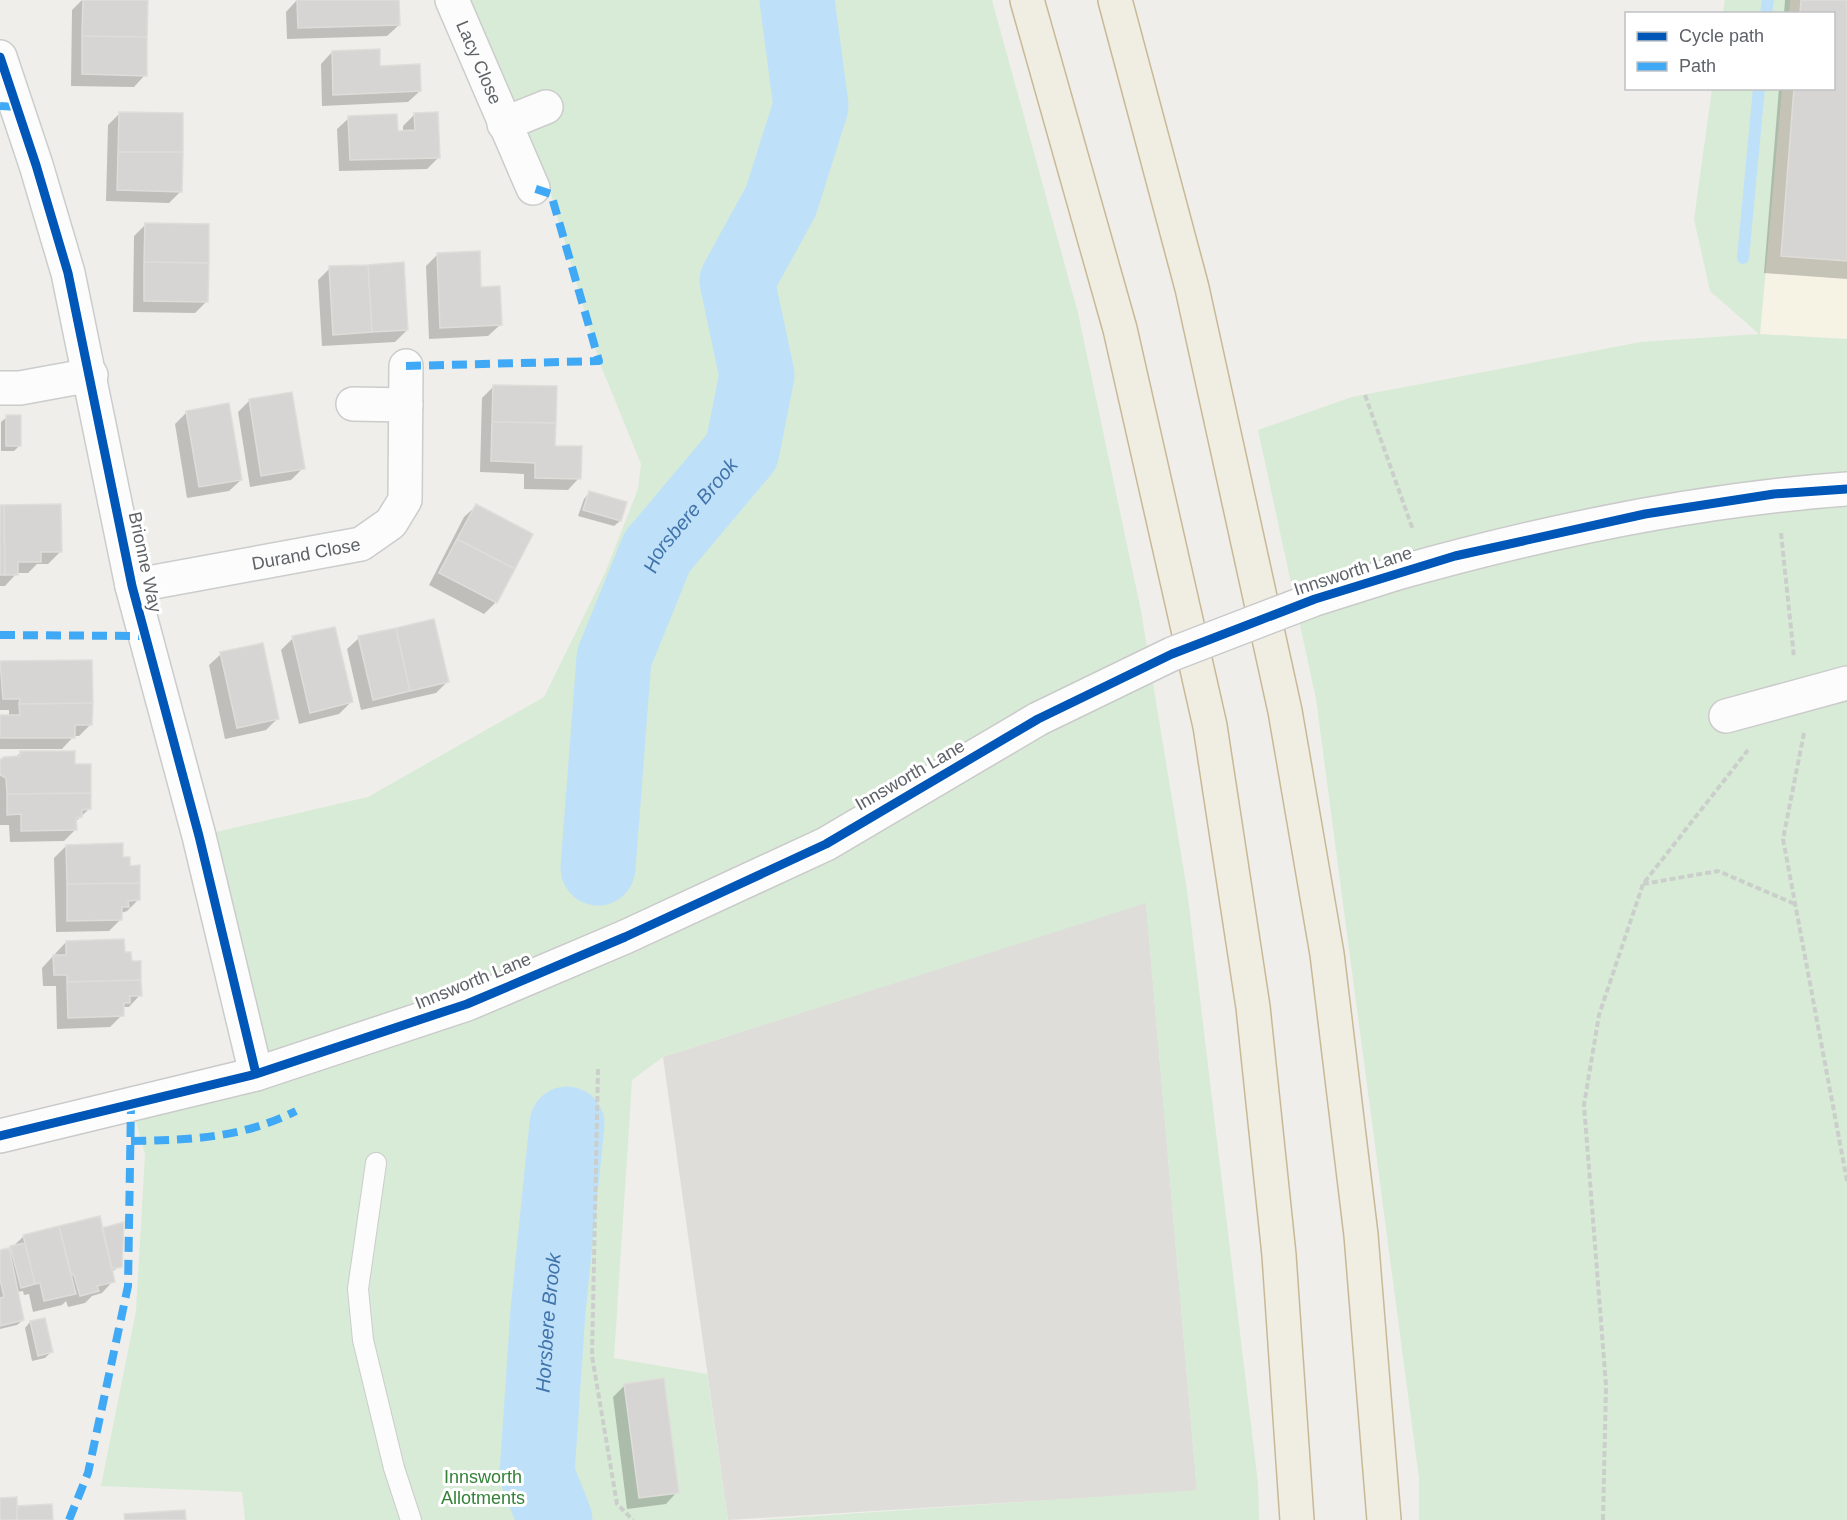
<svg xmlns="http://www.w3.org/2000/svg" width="1847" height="1520" viewBox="0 0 1847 1520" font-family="Arial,sans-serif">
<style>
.commercial{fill:#f7f3e4}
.industrial{fill:#dfddda}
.green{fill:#d8ebd6}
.shadow{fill:#0003}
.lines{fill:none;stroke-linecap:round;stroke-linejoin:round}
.stream{stroke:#bfe0f9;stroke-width:12}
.river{stroke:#bfe0f9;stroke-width:75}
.building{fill:#d6d5d3;stroke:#deddd9;stroke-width:1.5}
.lane-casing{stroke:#cbcccc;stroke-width:22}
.street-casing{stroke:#cbcccc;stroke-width:36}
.secondary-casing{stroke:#cacacb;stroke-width:36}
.highway-casing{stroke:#c8b996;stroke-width:36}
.path{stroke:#cacfcc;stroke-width:4;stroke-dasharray:6 3;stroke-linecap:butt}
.lane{stroke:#fdfcfc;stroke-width:20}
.street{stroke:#fdfcfc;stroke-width:33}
.secondary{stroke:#fdfcfc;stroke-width:33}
.highway{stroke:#f0ede3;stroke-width:33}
.secondary-bridge-casing{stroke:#cacacb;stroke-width:36;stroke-linecap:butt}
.secondary-bridge{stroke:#fdfcfc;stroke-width:33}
.quiet{stroke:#3fa9f5;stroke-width:8;stroke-dasharray:15 8;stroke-linecap:butt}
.cycleway-casing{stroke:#fff;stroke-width:13}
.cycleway{stroke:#0057b8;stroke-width:9}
.labels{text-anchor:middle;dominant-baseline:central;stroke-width:6;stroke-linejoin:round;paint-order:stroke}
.street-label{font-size:18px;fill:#5f6368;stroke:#fff}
.park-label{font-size:18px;fill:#348238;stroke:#fff}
.water-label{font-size:20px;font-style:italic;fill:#4174aa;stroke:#fff}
</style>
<rect width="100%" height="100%" fill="#efeeea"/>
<path class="commercial" d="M 1791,0 L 1847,0 L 1847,339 L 1760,334 L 1782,89 L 1834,88 L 1834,14 L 1789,13 Z"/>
<path class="industrial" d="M 1146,902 L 1197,1491 L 728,1520 L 663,1057 Z"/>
<path class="green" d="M 452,0 L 992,0 L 1078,313 L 1141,611 L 1187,890 L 1258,1483 L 1259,1520 L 760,1520 L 1197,1490 L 1146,903 L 663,1057 L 632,1080 L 614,1358 L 707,1374 L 728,1520 L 245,1520 L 242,1492 L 101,1486 L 136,1311 L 145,1154 L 131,1104 L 256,1074 L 199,836 L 368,797 L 544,697 L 605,573 L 638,489 L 641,464 L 599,361 L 551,194 L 533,188 Z
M 1725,0 L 1790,0 L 1789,13 L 1723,13 Z
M 1712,89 L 1782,89 L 1760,334 L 1847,339 L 1847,1520 L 1419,1520 L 1419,1478 L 1316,699 L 1258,430 L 1352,397 L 1641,342 L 1759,334 L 1710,291 L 1694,219 Z"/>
<path class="shadow" d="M 82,0 L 146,0 L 145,75 L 134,87 L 71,86 L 72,10 Z
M 297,0 L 359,0 L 399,25 L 387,36 L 287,39 L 286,12 Z
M 1785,0 L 1847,0 L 1847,279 L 1764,273 L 1779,88 L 1834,88 L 1834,14 L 1784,14 Z
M 332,52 L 420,91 L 408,102 L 322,106 L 321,64 Z
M 119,114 L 181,191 L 169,203 L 106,201 L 108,125 Z
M 415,114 L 439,157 L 427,169 L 339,171 L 337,129 L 349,118 L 396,133 L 403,132 L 403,126 Z
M 146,224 L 207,301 L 195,313 L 133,312 L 134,236 Z
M 438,254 L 480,288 L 500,325 L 488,336 L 429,339 L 426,266 Z
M 330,268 L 407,330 L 395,342 L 322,346 L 318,280 Z
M 494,386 L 554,447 L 579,478 L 568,490 L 524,489 L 524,474 L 480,472 L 482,398 Z
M 249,401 L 303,468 L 291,480 L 250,487 L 238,412 Z
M 187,412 L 241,480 L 229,491 L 187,498 L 175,424 Z
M 7,417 L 19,446 L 14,451 L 1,451 L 1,422 Z
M 589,493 L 620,521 L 614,526 L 578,516 L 584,499 Z
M 0,506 L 60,552 L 48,564 L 37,564 L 28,573 L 17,573 L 5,586 L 0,586 Z
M 476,506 L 496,602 L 484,614 L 429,585 L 464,517 Z
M 293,638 L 351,702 L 339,714 L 299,724 L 281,650 Z
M 359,638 L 447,682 L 436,693 L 361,710 L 347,649 Z
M 221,654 L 278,718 L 266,730 L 225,739 L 209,665 Z
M 0,662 L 91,662 L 91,724 L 79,736 L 74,736 L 62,749 L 0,749 L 0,717 L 9,717 L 9,710 L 0,710 Z
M 20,753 L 73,766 L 89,809 L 75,822 L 76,829 L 64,841 L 10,842 L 9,825 L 0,825 L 0,762 L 15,758 Z
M 66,846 L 122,859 L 129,867 L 139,899 L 127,911 L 121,913 L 121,919 L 109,931 L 56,932 L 54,858 Z
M 66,942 L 123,954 L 140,995 L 129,1007 L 124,1007 L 122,1015 L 110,1027 L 57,1029 L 56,986 L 43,986 L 42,968 Z
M 101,1230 L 121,1266 L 111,1272 L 113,1281 L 102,1293 L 92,1296 L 85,1303 L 68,1307 L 66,1301 L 62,1305 L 33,1312 L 29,1294 L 24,1295 L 23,1291 L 17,1292 L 23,1320 L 17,1325 L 0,1329 L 0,1252 L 8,1251 L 24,1236 Z
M 30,1322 L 51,1352 L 45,1358 L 32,1361 L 25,1328 Z
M 625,1385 L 677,1492 L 666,1504 L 627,1509 L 613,1397 Z"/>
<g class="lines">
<path class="stream" d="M 1766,14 L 1768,0
M 1743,258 L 1759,88"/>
<g class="river">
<path id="s1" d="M 598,868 L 614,658 L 657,552 L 742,451 L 757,375 L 737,281 L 781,201 L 811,106 L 797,0"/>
<path id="s2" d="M 555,1520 L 537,1474 L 548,1311 L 567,1124"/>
</g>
</g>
<path class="building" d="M 83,0 L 148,0 L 147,37 L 82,36 Z
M 297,0 L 399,0 L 400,25 L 298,28 Z
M 1801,0 L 1847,0 L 1847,261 L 1781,256 L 1794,88 L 1834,88 L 1834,14 L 1800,14 Z
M 82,36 L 147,37 L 147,76 L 82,74 Z
M 380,49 L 380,66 L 420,64 L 421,91 L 333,95 L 332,51 Z
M 119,112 L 183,113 L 183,152 L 118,152 Z
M 438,112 L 440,158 L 350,160 L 348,116 L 397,114 L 398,131 L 415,130 L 414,113 Z
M 118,152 L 183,152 L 182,192 L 117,190 Z
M 145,223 L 209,224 L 209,263 L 144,262 Z
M 480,251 L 481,287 L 500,286 L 502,325 L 440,328 L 437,253 Z
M 144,262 L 209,263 L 208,302 L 144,301 Z
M 404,262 L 408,330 L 372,332 L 368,265 Z
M 368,265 L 372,332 L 333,335 L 329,266 Z
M 493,385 L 557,386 L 556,423 L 492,422 Z
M 292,392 L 305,469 L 261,476 L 249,399 Z
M 229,403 L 242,480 L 199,487 L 186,411 Z
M 6,415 L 21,415 L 21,446 L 6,446 Z
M 492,422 L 556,423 L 555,446 L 582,446 L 581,479 L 535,478 L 535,463 L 491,461 Z
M 589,491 L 627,502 L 621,521 L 583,510 Z
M 61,504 L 62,552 L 41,552 L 41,562 L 18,562 L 18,575 L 5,575 L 4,505 Z
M 476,504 L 533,534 L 515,569 L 457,539 Z
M 0,505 L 4,505 L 5,575 L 0,575 Z
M 457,539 L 515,569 L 497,603 L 439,573 Z
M 434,619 L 449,682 L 410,691 L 396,628 Z
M 335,627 L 353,702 L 310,713 L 292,636 Z
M 396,628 L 410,691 L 373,700 L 358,636 Z
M 263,643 L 279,719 L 237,728 L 220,652 Z
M 92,660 L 93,703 L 19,704 L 20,699 L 3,699 L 0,661 Z
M 93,703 L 92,725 L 75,725 L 75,738 L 0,738 L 0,715 L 20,715 L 19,704 Z
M 20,751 L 75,751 L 75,764 L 91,764 L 91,793 L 7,794 L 6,778 L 0,775 L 0,760 L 4,757 L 20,756 Z
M 91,793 L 91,809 L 82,810 L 82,817 L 76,818 L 77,830 L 21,831 L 21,814 L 7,815 L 7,794 Z
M 123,843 L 123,857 L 130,857 L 130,866 L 140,865 L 140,883 L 67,884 L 66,845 Z
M 140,883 L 140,900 L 128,901 L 129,907 L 122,907 L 122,920 L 67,921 L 67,884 Z
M 124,939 L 125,952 L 131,952 L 132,961 L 141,961 L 141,980 L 67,982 L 67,975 L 54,975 L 53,955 L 66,955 L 66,941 Z
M 141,980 L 142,996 L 130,996 L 130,1003 L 124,1003 L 124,1016 L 68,1018 L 67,982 Z
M 100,1216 L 115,1282 L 97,1286 L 99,1291 L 80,1296 L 74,1275 L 71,1275 L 59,1226 Z
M 124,1222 L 122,1267 L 112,1269 L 102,1228 Z
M 59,1226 L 76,1294 L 44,1301 L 40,1283 L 35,1284 L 23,1235 Z
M 25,1243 L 35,1284 L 21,1288 L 10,1246 Z
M 9,1248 L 24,1320 L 0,1326 L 0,1298 L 4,1297 L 0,1279 L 0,1250 Z
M 45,1318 L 53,1352 L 38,1356 L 30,1321 Z
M 664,1378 L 679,1493 L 639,1498 L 624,1384 Z
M 17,1497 L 17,1520 L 0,1520 L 0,1498 Z
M 52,1504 L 53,1520 L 17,1520 L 17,1506 Z
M 185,1510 L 186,1520 L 125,1520 L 124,1514 Z"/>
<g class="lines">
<defs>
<path id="lane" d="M 376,1163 L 358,1289 L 363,1340 L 394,1468 L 411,1520"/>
<g id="street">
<path id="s3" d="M 452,0 L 533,188"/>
<path d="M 0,57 L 36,165 L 68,273 L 132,586 L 199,836 L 256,1074"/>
<path d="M 504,124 L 546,107"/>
<path d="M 0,388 L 20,388 L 91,375"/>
<path d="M 353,404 L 406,405"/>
<path id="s4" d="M 132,586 L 361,544 L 391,523 L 405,500 L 406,366"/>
<path d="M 1726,716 L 1847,683"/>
</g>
<path id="secondary" d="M 1394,574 C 1542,532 1694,500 1847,489
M 0,1136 L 256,1074 L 467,1004 L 625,937 L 826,844 L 1038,719"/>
<path id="highway" d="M 1027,0 L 1120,329 L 1210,726 L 1253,1007 L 1279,1255 L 1297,1520
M 1115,0 L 1192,288 L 1285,711 L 1327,954 L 1361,1235 L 1384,1520"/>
</defs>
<use href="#lane" class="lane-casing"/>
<use href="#street" class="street-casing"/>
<use href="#secondary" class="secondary-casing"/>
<use href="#highway" class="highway-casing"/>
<path class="path" d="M 1365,395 L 1413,530
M 1781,533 L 1794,657
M 1804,733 L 1783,839 L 1847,1181
M 1643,884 L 1718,871 L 1795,904
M 598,1069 L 592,1356 L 617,1504 L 633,1520
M 1603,1520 L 1606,1385 L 1584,1105 L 1599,1015 L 1643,884 L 1748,750"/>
<use href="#lane" class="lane"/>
<use href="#street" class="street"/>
<use href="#secondary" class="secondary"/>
<use href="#highway" class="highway"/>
<defs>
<path id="secondary-bridge" d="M 1038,719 L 1172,654 L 1315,599 L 1394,574"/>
</defs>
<use href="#secondary-bridge" class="secondary-bridge-casing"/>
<use href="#secondary-bridge" class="secondary-bridge"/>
<path class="quiet" d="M 0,106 L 17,107
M 406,366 L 599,361 L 551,194 L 533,188
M 0,635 L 144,636
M 131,1141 C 190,1140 243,1138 296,1111
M 69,1520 L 88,1473 L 128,1286 L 131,1104"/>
<defs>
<path id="cycleway" d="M 0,57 L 36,165 L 68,273 L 132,586 L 199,836 L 256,1074
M 0,1136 L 256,1074 L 467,1004 L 625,937 L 826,844 L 1038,719 L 1172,654 L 1315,599 L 1455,556 L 1645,514 L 1774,494 L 1847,489"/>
</defs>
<use href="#cycleway" class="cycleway-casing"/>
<use href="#cycleway" class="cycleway"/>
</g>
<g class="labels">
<g class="street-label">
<text stroke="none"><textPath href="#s3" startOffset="68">Lacy Close</textPath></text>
<text stroke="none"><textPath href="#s4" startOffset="177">Durand Close</textPath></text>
<text transform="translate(145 562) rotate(78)">Brionne Way</text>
<text transform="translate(1353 571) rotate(-18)">Innsworth Lane</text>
<text transform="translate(910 775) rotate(-30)">Innsworth Lane</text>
<text transform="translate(473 981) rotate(-22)">Innsworth Lane</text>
</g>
<g class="park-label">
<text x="483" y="1477">Innsworth<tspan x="483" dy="21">Allotments</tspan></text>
</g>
<g class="water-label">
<text stroke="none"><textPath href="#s1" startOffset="374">Horsbere Brook</textPath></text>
<text stroke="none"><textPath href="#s2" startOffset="201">Horsbere Brook</textPath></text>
</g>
</g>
<rect x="1625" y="12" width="210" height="78" fill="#ffffff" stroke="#bfc1c3" stroke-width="1.5"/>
<rect x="1637" y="32" width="30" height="9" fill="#0057b8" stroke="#bfc1c3" stroke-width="1.5"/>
<text x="1679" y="42" font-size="18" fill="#5f6368">Cycle path</text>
<rect x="1637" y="62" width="30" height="9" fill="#3fa9f5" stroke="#bfc1c3" stroke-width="1.5"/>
<text x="1679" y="72" font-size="18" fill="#5f6368">Path</text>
</svg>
